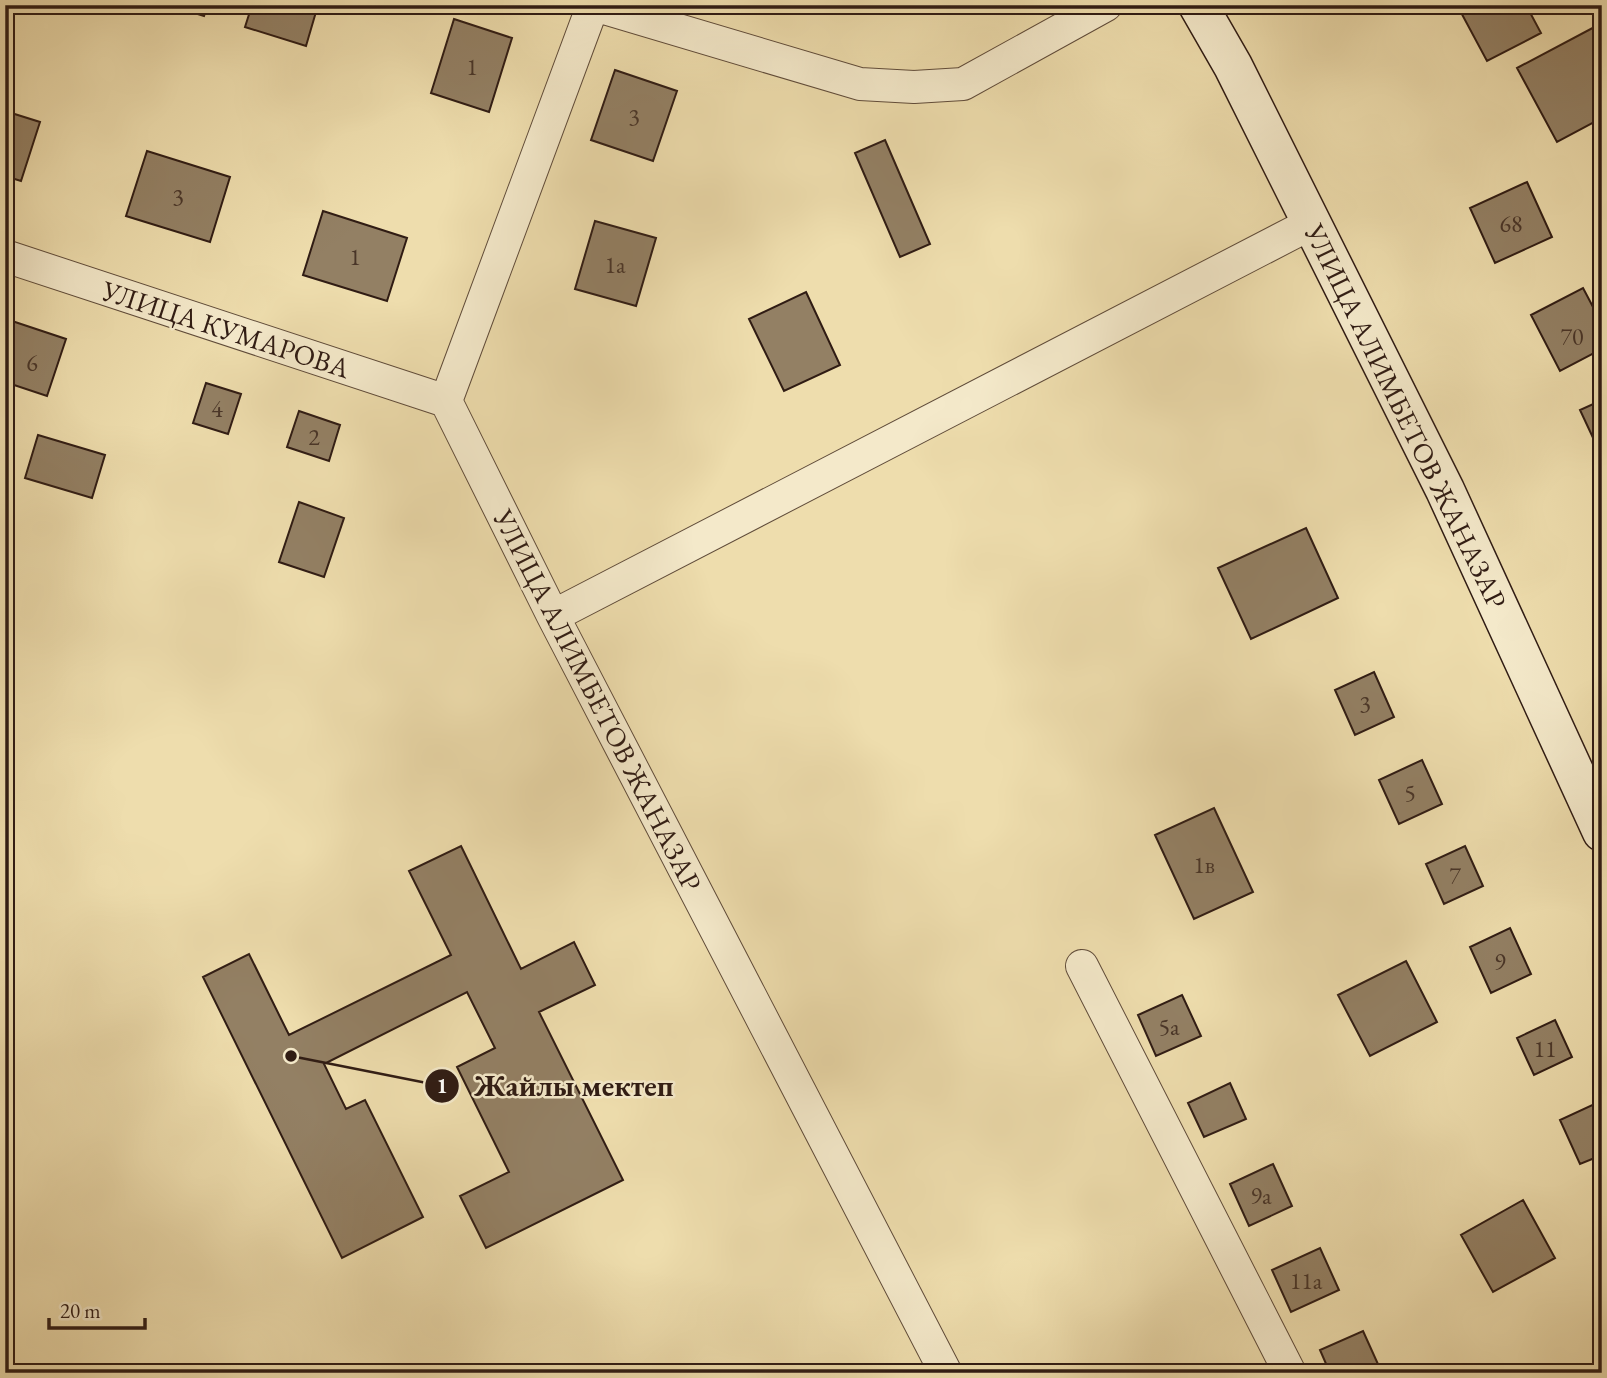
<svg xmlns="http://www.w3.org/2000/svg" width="1607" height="1378" viewBox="0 0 1607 1378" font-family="'EB Garamond',serif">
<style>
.building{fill:#938064;stroke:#301c14;stroke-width:2}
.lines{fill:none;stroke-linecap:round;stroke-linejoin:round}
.street-casing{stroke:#604c3a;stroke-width:34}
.secondary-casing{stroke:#301c14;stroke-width:41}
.street{stroke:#f4e9ca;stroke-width:32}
.secondary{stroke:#f4e9ca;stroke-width:38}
.labels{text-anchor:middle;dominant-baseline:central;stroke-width:5;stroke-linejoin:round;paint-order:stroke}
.number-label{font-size:24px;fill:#493528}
.street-label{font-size:28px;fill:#301c14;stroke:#f4e9ca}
.leader{fill:none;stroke:#301c14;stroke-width:2.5}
.callout-dot{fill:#301c14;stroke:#f4e9ca;stroke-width:2.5}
.mark-label{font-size:21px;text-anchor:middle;font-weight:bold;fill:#fff}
.callout-label{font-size:30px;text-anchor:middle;font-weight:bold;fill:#301c14;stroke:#f4e9ca;stroke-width:5;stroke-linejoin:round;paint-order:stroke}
</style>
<rect width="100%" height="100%" fill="#eeddad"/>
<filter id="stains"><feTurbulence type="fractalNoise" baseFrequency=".00286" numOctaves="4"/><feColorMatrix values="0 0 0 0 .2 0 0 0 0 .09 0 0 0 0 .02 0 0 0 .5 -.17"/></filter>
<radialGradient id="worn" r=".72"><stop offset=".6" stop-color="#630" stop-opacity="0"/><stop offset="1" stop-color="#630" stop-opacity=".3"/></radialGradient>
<path class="building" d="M 169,5 L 208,5 L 204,16 Z
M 252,5 L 318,5 L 306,46 L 245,27 Z
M 1457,5 L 1526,5 L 1541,33 L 1487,61 Z
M 454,19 L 512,38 L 489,112 L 431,93 Z
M 1602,23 L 1602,118 L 1557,142 L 1517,68 Z
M 615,70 L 677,91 L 653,161 L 591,140 Z
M 5,111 L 40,122 L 21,181 L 5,176 Z
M 885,140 L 930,244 L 900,257 L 855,153 Z
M 147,151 L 230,177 L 210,242 L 126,216 Z
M 1527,182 L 1552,237 L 1495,263 L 1470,208 Z
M 323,211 L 407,238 L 387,301 L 303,275 Z
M 595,221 L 656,238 L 636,306 L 575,289 Z
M 1583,288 L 1602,324 L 1602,349 L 1560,371 L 1531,315 Z
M 806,292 L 840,365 L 784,391 L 749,319 Z
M 12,321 L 66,339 L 47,396 L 5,382 L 5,341 Z
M 206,383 L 241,394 L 228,434 L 193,423 Z
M 1602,400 L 1602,457 L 1580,410 Z
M 299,411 L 340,425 L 329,461 L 287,447 Z
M 38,435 L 105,455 L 92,498 L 25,478 Z
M 299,502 L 344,518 L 324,577 L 279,562 Z
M 1306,528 L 1338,598 L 1251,639 L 1218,568 Z
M 1374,672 L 1394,717 L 1355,735 L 1335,690 Z
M 1422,760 L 1442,804 L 1399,824 L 1379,780 Z
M 1214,808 L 1253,892 L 1194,919 L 1155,835 Z
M 461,846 L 521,969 L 574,942 L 595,985 L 539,1012 L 623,1180 L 486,1248 L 460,1196 L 509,1172 L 457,1067 L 495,1048 L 467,992 L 324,1064 L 346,1109 L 365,1100 L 423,1217 L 342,1258 L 203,977 L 249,954 L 289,1035 L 451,955 L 409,871 Z
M 1465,846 L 1483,886 L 1444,904 L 1426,864 Z
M 1510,928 L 1531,974 L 1491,993 L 1470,947 Z
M 1406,961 L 1437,1022 L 1370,1056 L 1338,995 Z
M 1182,995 L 1201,1036 L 1156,1056 L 1138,1015 Z
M 1555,1020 L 1572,1057 L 1534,1075 L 1517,1038 Z
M 1230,1083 L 1246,1119 L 1204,1137 L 1188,1103 Z
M 1601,1101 L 1602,1155 L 1580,1164 L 1560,1120 Z
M 1273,1164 L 1292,1206 L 1249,1226 L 1230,1184 Z
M 1523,1200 L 1555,1258 L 1493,1292 L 1461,1235 Z
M 1320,1248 L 1339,1290 L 1291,1312 L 1272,1270 Z
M 1363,1331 L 1382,1373 L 1330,1373 L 1320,1350 Z"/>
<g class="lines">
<defs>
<path id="street" d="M 593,5 L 446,401 L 553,616 L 946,1373
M 594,5 L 860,84 L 914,87 L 963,84 L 1106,5
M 5,256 L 446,401
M 553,616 L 1312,223
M 1082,966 L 1290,1373"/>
<path id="secondary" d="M 1198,5 L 1233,66 L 1445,490 L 1602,832"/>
</defs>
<use href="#street" class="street-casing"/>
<use href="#secondary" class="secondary-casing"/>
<use href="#street" class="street"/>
<use href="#secondary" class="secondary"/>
</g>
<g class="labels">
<g class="number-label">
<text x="472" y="66">1</text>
<text x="634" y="116">3</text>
<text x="178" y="196">3</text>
<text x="1511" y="223">68</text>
<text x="355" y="256">1</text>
<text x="615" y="264">1а</text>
<text x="1572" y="336">70</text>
<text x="32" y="362">6</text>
<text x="217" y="408">4</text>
<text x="314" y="436">2</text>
<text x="1365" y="703">3</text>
<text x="1410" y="792">5</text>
<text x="1204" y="864">1в</text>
<text x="1455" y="875">7</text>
<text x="1500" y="961">9</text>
<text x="1169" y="1026">5а</text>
<text x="1545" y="1048">11</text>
<text x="1261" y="1195">9а</text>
<text x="1306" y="1280">11а</text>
</g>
<g class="street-label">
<text transform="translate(226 329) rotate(18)">УЛИЦА КУМАРОВА</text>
<text transform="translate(1406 416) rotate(64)">УЛИЦА АЛИМБЕТОВ ЖАНАЗАР</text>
<text transform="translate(598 700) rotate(63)">УЛИЦА АЛИМБЕТОВ ЖАНАЗАР</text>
</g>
</g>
<path class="leader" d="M291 1056L442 1086"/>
<g class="callout-dot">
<circle cx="291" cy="1056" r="7"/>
<circle cx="442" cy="1086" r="18"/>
</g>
<g class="mark-label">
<text x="442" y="1093">1</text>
</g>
<g class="callout-label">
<text x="574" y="1096">Жайлы мектеп</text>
</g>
<rect width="1607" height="1378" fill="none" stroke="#eeddad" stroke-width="28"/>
<rect x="7" y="7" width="1593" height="1364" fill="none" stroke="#301c14" stroke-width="3.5"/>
<rect x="14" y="14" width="1579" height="1350" fill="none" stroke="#301c14" stroke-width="2"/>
<path d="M49 1318v10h96v-10" fill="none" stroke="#301c14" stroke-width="3.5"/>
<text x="60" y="1318" font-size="21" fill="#301c14" stroke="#f4e9ca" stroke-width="5" paint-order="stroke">20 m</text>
<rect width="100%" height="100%" filter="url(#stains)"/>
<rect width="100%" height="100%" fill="url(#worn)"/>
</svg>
